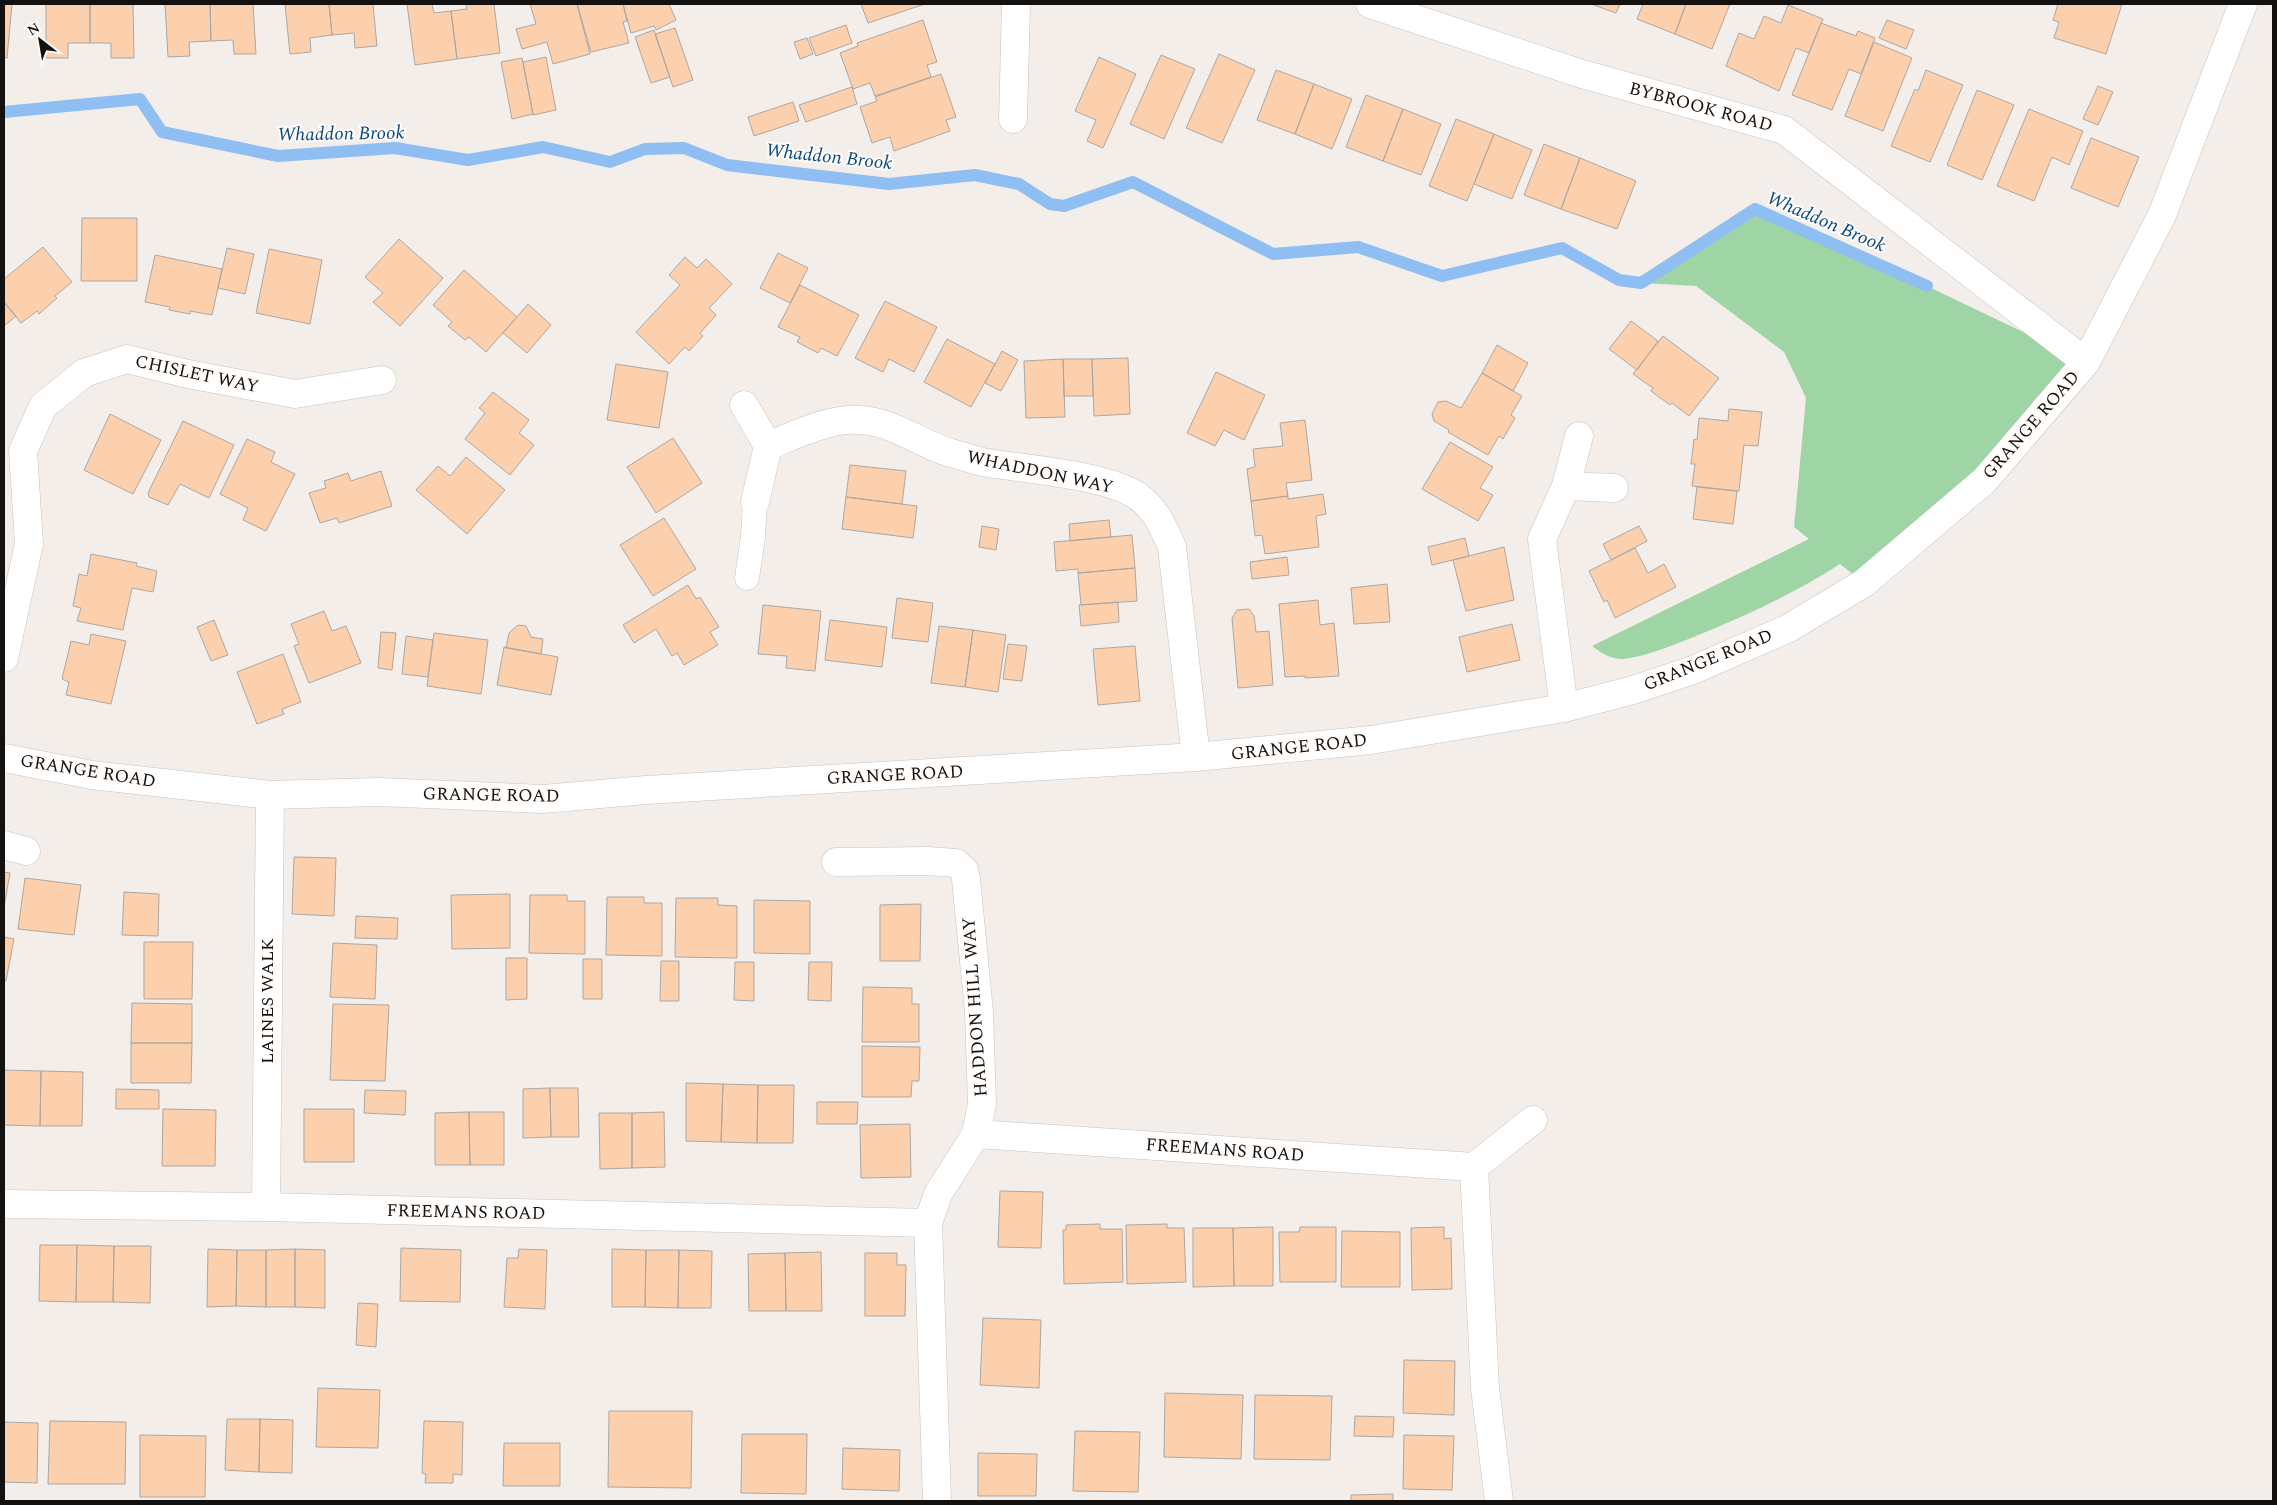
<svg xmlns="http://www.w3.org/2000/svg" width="2277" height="1505" viewBox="0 0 2277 1505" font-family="Spectral,serif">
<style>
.green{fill:#9fd5a4}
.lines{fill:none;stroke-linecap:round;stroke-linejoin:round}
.stream{stroke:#8fbef3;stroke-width:12}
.building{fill:#fcd0ad;stroke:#aca7a3}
.service-casing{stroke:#c8c3bf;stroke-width:25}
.minor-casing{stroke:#c8c3bf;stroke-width:29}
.service{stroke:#fff;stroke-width:24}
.minor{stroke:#fff;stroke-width:28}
.labels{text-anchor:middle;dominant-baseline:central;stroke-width:4;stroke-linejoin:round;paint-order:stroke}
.street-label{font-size:18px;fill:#141211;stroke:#fffcf9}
.water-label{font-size:19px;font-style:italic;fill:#074984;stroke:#fffcf9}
</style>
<rect width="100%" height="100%" fill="#f3eeea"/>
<path class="green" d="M 1755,209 L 1927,286 L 2086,362 L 1864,583 L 1840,564 C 1795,593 1746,616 1696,636 C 1673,645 1648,656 1623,659 C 1611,659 1601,653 1592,646 L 1809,539 L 1794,527 L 1806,398 L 1784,352 L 1696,286 L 1641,283 Z"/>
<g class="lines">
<path class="stream" d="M 4,112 L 140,99 L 162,132 L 278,156 L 395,148 L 468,160 L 543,147 L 610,162 L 645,149 L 684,148 L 727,165 L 889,184 L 975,175 L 1019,184 L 1050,204 L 1064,206 L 1133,182 L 1273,254 L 1358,247 L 1442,276 L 1562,248 L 1619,280 L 1641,283 L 1755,209 L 1927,286"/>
</g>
<path class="building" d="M 4,4 L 12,4 L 7,58 L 4,57 Z
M 46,4 L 90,4 L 90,43 L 68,43 L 68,58 L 46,58 Z
M 90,4 L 133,4 L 134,58 L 111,58 L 111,43 L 90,43 Z
M 165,4 L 210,4 L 211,41 L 189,42 L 190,56 L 168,57 Z
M 210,4 L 253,4 L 256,54 L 234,54 L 233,40 L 211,41 Z
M 285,4 L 329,4 L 332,35 L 310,38 L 311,52 L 290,54 Z
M 329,4 L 373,4 L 377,46 L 355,48 L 354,33 L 332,35 Z
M 407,4 L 432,4 L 434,13 L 451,11 L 457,59 L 415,65 Z
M 466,4 L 494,4 L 500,53 L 457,59 L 451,11 L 467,9 Z
M 530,4 L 577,4 L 590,54 L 553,64 L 547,42 L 522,49 L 516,29 L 536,24 Z
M 577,4 L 623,4 L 627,21 L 623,22 L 629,43 L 591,52 Z
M 623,4 L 669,4 L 676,20 L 656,30 L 654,26 L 631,33 Z
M 861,4 L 925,4 L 868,23 Z
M 1591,4 L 1620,4 L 1616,13 Z
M 1643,4 L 1686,4 L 1675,34 L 1637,19 Z
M 1686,4 L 1730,4 L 1712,49 L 1675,34 Z
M 2058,4 L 2122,4 L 2106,54 L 2054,38 L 2059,22 L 2053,20 Z
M 1788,5 L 1823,19 L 1809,53 L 1796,48 L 1779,91 L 1726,66 L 1739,33 L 1754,39 L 1764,16 L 1781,23 Z
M 923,20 L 937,62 L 927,65 L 931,77 L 875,96 L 870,83 L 853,89 L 840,53 L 858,46 L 857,43 Z
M 1887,20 L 1914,30 L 1906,49 L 1879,38 Z
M 1821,23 L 1856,36 L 1858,31 L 1875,38 L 1861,74 L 1849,69 L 1832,110 L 1792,95 Z
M 846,25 L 852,43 L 816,56 L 809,38 Z
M 675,28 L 693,80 L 673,87 L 655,34 Z
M 654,30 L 670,77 L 651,83 L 635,37 Z
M 807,38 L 813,54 L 800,59 L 794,42 Z
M 1874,42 L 1912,58 L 1883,131 L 1845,116 Z
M 1219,54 L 1255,70 L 1222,143 L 1186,128 Z
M 1161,55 L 1195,69 L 1164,139 L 1130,124 Z
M 546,57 L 556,110 L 533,115 L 523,62 Z
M 1099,57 L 1136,74 L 1103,148 L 1087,141 L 1096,120 L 1075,111 Z
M 522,58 L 533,114 L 512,119 L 501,62 Z
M 1276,70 L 1314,84 L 1295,134 L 1257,120 Z
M 1926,70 L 1963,85 L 1930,162 L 1891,146 L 1915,89 L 1918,91 Z
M 941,74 L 956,117 L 946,120 L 950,131 L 894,151 L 890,137 L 872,143 L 860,107 L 877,101 L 875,97 Z
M 1314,84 L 1352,99 L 1332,149 L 1295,134 Z
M 2098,86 L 2113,92 L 2098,125 L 2083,119 Z
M 852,87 L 857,104 L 806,122 L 799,105 Z
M 1977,90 L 2014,105 L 1982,180 L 1947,165 Z
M 1366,95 L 1403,109 L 1383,161 L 1346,147 Z
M 793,102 L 799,121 L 754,136 L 748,117 Z
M 1403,109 L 1441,124 L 1421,175 L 1383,161 Z
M 2029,109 L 2083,131 L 2069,165 L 2052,157 L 2034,201 L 1997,186 Z
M 1456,119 L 1494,134 L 1467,201 L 1429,186 Z
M 1494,134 L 1532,150 L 1512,199 L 1474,184 Z
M 2091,138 L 2139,157 L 2118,207 L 2071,188 Z
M 1544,144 L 1580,158 L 1561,209 L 1524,195 Z
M 1580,158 L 1636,181 L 1617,229 L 1561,209 Z
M 82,218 L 137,218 L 137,281 L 81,281 Z
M 399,239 L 443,278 L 400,326 L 373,302 L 383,293 L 365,277 Z
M 43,247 L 72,282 L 55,296 L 57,298 L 39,314 L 37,311 L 21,323 L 4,302 L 4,279 Z
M 227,248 L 254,254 L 245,294 L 218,288 Z
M 269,249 L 322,260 L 310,324 L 256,313 Z
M 778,253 L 808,268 L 790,303 L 760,288 Z
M 155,255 L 222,269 L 212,315 L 190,311 L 190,314 L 169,310 L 170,307 L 145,302 Z
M 685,257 L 697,268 L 706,259 L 732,284 L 709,308 L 716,315 L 700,333 L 703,336 L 689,351 L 685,347 L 669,364 L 636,332 L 680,285 L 669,275 Z
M 464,270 L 517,317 L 486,352 L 469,337 L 465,340 L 448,326 L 452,322 L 433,305 Z
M 800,285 L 859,315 L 837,356 L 821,348 L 818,353 L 797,342 L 800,337 L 778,327 Z
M 885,301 L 937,327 L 914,372 L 889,359 L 883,372 L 855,358 Z
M 4,302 L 16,316 L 4,326 Z
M 528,304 L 551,325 L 527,353 L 503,333 Z
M 1631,321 L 1658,341 L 1637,370 L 1609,349 Z
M 1663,336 L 1719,378 L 1689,416 L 1672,403 L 1670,405 L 1651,391 L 1653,388 L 1633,374 Z
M 947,339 L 995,364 L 971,407 L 924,382 Z
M 1497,345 L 1528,363 L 1513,391 L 1482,373 Z
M 1002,351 L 1018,360 L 1001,391 L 985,383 Z
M 1128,358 L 1130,414 L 1094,416 L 1092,359 Z
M 1063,359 L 1092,359 L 1093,396 L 1064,396 Z
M 1063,359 L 1065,417 L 1026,418 L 1024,361 Z
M 616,364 L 668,372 L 659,428 L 607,420 Z
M 1216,372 L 1265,395 L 1244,440 L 1224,430 L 1215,446 L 1187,433 Z
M 1482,373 L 1522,396 L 1511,415 L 1515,418 L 1503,439 L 1499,436 L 1488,455 L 1448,432 L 1449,430 L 1434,421 L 1432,414 L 1438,402 L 1446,401 L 1461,408 Z
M 493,392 L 529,420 L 519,433 L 534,445 L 510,475 L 465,439 L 485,413 L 479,408 Z
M 1729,409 L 1762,412 L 1758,446 L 1744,445 L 1739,491 L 1692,486 L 1695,464 L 1691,464 L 1694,439 L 1697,440 L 1699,418 L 1728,421 Z
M 110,414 L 161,440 L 133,494 L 84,470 Z
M 1305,420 L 1312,480 L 1286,483 L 1288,496 L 1251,501 L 1247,469 L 1255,467 L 1253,449 L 1283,446 L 1280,423 Z
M 183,421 L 234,445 L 209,498 L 180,484 L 168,505 L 149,497 L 148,493 Z
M 673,438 L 702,483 L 656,513 L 627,467 Z
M 247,439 L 275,452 L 271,462 L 295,474 L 266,531 L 243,520 L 248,508 L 220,494 Z
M 1450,442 L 1493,467 L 1480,488 L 1493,495 L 1478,521 L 1422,489 Z
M 466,457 L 505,490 L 467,534 L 416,490 L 438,466 L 450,476 Z
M 850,465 L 906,471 L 902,504 L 846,497 Z
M 381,471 L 392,506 L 339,523 L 337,518 L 320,523 L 309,493 L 326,488 L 324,481 L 348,473 L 351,481 Z
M 1697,487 L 1737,491 L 1733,524 L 1693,519 Z
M 1323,494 L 1326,514 L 1316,516 L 1319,547 L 1265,554 L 1262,535 L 1255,536 L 1251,501 L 1288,496 L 1288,499 Z
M 846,497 L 917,506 L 913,538 L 842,529 Z
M 664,518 L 696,569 L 653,596 L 620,545 Z
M 1109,520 L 1111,537 L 1070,541 L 1069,524 Z
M 982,526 L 999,529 L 996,550 L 979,547 Z
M 1639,526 L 1647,541 L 1611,560 L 1603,544 Z
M 1132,535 L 1135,568 L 1078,573 L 1078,569 L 1056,571 L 1054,542 Z
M 1465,538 L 1469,556 L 1432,565 L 1428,547 Z
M 1504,547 L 1514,600 L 1466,611 L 1453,560 Z
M 1635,548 L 1648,573 L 1664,564 L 1676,587 L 1615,618 L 1607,600 L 1604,602 L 1589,571 Z
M 91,554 L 137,563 L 136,566 L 157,571 L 153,592 L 132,588 L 123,630 L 77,621 L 81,608 L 73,606 L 79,574 L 87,576 Z
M 1287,557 L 1289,575 L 1252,579 L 1250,562 Z
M 1135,568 L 1137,601 L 1081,605 L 1078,573 Z
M 1387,584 L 1390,622 L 1354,624 L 1351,588 Z
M 688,585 L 696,599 L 700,597 L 719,627 L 710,632 L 718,645 L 684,665 L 677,653 L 672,656 L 656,629 L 634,643 L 623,625 Z
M 897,598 L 933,603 L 928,642 L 892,638 Z
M 1318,600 L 1320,625 L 1334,623 L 1339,676 L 1305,678 L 1305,676 L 1285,677 L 1279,604 Z
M 1118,602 L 1119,622 L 1081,626 L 1079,605 Z
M 763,605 L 821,611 L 815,671 L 786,668 L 787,656 L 758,654 Z
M 1249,609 L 1254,616 L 1256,632 L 1269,631 L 1273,685 L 1238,688 L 1232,618 L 1237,610 Z
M 324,611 L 332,631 L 346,626 L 361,663 L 309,683 L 294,646 L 299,644 L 291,624 Z
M 214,620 L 228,655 L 211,661 L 197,627 Z
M 830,620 L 887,627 L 882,667 L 825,660 Z
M 1512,624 L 1520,660 L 1467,672 L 1459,637 Z
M 518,625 L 526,626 L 531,637 L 543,639 L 541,654 L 506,648 L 509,633 Z
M 939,626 L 973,630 L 965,687 L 931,683 Z
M 973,630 L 1006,635 L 998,692 L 965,687 Z
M 381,632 L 396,633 L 392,670 L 378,668 Z
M 434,633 L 488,640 L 481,694 L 427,686 Z
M 91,634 L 126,641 L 111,704 L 66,695 L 69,682 L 62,679 L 71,641 L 89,645 Z
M 406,636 L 433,640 L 428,677 L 402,674 Z
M 1008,644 L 1027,646 L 1022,681 L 1003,679 Z
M 1135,646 L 1140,701 L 1098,705 L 1093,649 Z
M 504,647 L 558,657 L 551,695 L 497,685 Z
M 283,654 L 301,702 L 282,709 L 284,714 L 257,724 L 237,672 Z
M 294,857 L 336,858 L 334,916 L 292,914 Z
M 4,872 L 10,873 L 4,907 Z
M 25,878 L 81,885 L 74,935 L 18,929 Z
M 124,892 L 159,894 L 158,936 L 122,935 Z
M 510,894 L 510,948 L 452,949 L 451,895 Z
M 530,895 L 567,895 L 567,901 L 585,901 L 585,954 L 529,953 Z
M 607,897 L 644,897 L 644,903 L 662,903 L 662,956 L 606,955 Z
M 676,898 L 718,898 L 718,905 L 737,906 L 737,958 L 675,957 Z
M 754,900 L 810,901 L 810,954 L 754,953 Z
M 921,904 L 920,961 L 880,961 L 880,905 Z
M 356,916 L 398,918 L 397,939 L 355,938 Z
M 4,937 L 14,939 L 6,981 L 4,981 Z
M 144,942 L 193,942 L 192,999 L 144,999 Z
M 333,943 L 377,945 L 375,999 L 330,997 Z
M 506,958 L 527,958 L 527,999 L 506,1000 Z
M 583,959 L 602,959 L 602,999 L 583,999 Z
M 661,961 L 679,961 L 679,1001 L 660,1001 Z
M 735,962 L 754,962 L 754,1001 L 734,1000 Z
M 809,962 L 832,962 L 831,1001 L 808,1000 Z
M 863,987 L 912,988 L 912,1004 L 919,1004 L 919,1042 L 862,1042 Z
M 132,1003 L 192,1004 L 192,1043 L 131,1043 Z
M 333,1004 L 389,1005 L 385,1081 L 330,1080 Z
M 131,1043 L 192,1043 L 191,1083 L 131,1083 Z
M 862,1046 L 920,1047 L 919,1081 L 912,1081 L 911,1097 L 862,1097 Z
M 4,1070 L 41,1071 L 40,1126 L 4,1125 Z
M 41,1071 L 83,1072 L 82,1126 L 40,1126 Z
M 686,1083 L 723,1084 L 721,1142 L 686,1141 Z
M 723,1084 L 758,1085 L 757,1143 L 721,1142 Z
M 758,1085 L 794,1085 L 793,1143 L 757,1143 Z
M 550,1088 L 578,1088 L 579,1137 L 551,1137 Z
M 550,1088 L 551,1137 L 523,1138 L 523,1089 Z
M 116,1089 L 159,1090 L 159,1109 L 116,1109 Z
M 365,1090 L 406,1091 L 405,1115 L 364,1113 Z
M 817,1102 L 858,1102 L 857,1124 L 817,1124 Z
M 163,1109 L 216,1110 L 215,1166 L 162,1166 Z
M 304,1109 L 354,1109 L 354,1162 L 304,1162 Z
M 469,1112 L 504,1112 L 504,1165 L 470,1165 Z
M 469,1112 L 470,1165 L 435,1165 L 435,1113 Z
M 664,1112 L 665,1167 L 632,1168 L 632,1113 Z
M 599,1113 L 632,1113 L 632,1168 L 600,1169 Z
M 910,1124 L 911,1177 L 861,1178 L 860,1125 Z
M 1000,1191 L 1043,1192 L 1041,1248 L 998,1247 Z
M 1100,1224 L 1100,1229 L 1122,1229 L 1123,1282 L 1064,1284 L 1063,1230 L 1066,1230 L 1066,1225 Z
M 1167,1224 L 1167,1228 L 1184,1228 L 1186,1282 L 1127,1284 L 1126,1225 Z
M 1273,1227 L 1273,1286 L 1234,1286 L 1233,1228 Z
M 1300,1227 L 1336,1227 L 1336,1282 L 1280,1282 L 1279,1232 L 1299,1232 Z
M 1444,1227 L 1444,1239 L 1451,1238 L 1452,1289 L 1412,1290 L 1411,1228 Z
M 1193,1228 L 1233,1228 L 1234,1286 L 1193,1287 Z
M 1342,1231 L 1400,1232 L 1400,1287 L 1341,1287 Z
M 40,1245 L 77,1245 L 76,1302 L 39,1301 Z
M 77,1245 L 114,1246 L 113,1302 L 76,1302 Z
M 114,1246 L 151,1246 L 150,1303 L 113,1302 Z
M 401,1248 L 461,1250 L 460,1302 L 400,1301 Z
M 208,1249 L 237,1250 L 236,1306 L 207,1307 Z
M 295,1249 L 295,1307 L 266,1307 L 266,1250 Z
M 295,1249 L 325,1250 L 325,1308 L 295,1307 Z
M 519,1249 L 547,1250 L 545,1309 L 504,1307 L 507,1258 L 518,1258 Z
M 612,1249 L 646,1250 L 645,1307 L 612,1307 Z
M 237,1250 L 266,1250 L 266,1307 L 236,1306 Z
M 646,1250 L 679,1250 L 678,1308 L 645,1307 Z
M 679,1250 L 712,1251 L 711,1308 L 678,1308 Z
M 821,1252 L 822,1311 L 786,1311 L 785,1253 Z
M 785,1253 L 786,1311 L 749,1311 L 748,1254 Z
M 865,1253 L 897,1253 L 897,1265 L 906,1265 L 905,1316 L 865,1316 Z
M 358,1303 L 378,1304 L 376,1347 L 356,1345 Z
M 983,1318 L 1041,1320 L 1039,1388 L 980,1385 Z
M 1404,1360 L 1455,1361 L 1454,1415 L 1403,1413 Z
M 318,1388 L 380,1390 L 378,1448 L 316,1447 Z
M 1165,1393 L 1243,1395 L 1241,1459 L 1164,1457 Z
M 1255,1395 L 1332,1396 L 1330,1460 L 1254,1459 Z
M 609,1411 L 692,1411 L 691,1488 L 608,1487 Z
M 1355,1416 L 1394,1417 L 1393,1437 L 1354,1436 Z
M 227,1419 L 260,1419 L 259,1472 L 225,1470 Z
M 260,1419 L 293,1420 L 292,1473 L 259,1472 Z
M 50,1421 L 126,1422 L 125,1484 L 48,1484 Z
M 424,1421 L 463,1422 L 462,1475 L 453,1474 L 453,1483 L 425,1483 L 426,1474 L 422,1473 Z
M 4,1422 L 38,1423 L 37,1483 L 4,1482 Z
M 1075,1431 L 1140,1432 L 1138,1492 L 1073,1491 Z
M 742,1434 L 807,1434 L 806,1494 L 741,1493 Z
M 140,1435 L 206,1436 L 205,1497 L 140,1497 Z
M 1404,1435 L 1454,1436 L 1452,1490 L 1403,1489 Z
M 504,1443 L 560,1443 L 560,1486 L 503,1486 Z
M 843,1448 L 900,1450 L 899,1491 L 842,1489 Z
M 978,1453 L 1037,1454 L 1036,1496 L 978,1496 Z
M 1393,1494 L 1393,1501 L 1351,1501 L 1351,1495 Z"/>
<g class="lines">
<defs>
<path id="service" d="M 747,578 L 753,537 L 755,502"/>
<path id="minor" d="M 1370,4 L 1582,74 L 1784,130 L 2086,362
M 1013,119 L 1016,4
M 744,405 L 768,446 L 755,502
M 768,446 C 795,435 829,418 859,420 C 893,421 920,444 951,453 C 963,456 976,461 988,463 C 1027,469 1108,475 1139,497 C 1156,510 1164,528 1172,547 L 1196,757
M 1566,486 L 1614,488
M 4,658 L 29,544 L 23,451 L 43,406 L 84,373 L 127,359 L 188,374 L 295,394 L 382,380
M 1564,708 L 1542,539 L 1566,486 L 1579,436
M 4,758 L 92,775 L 270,795 L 378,792 L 543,799 L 646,790 L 1196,757 L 1371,740 L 1564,708 L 1633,690 L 1693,670 L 1787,629 L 1864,583 L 1985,480 L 2086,362 L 2162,215 L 2243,4
M 4,845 L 26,851
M 836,862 L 927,861 L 956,863 L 964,870 L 966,879 L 979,1012 L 982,1104 L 976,1134 L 938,1194 L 928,1223 L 937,1501
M 976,1134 L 1474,1167
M 4,1204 L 266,1207 L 928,1223
M 266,1207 L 270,795
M 1499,1501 L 1485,1388 L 1474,1167 L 1533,1120"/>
</defs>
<use href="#service" class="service-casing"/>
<use href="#minor" class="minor-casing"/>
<use href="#service" class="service"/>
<use href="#minor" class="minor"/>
</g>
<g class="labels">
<g class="street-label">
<text transform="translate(1701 107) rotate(15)">BYBROOK ROAD</text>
<text transform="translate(197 374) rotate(12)">CHISLET WAY</text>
<text transform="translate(2031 425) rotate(-49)">GRANGE ROAD</text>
<text transform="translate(1040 472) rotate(12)">WHADDON WAY</text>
<text transform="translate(1708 660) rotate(-22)">GRANGE ROAD</text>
<text transform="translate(1299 747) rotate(-6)">GRANGE ROAD</text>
<text transform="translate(88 771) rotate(9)">GRANGE ROAD</text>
<text transform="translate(895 775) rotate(-3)">GRANGE ROAD</text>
<text transform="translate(491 795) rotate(1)">GRANGE ROAD</text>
<text transform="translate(267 1001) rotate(-90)">LAINES WALK</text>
<text transform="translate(975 1007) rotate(-94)">HADDON HILL WAY</text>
<text transform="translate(1225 1150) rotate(4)">FREEMANS ROAD</text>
<text transform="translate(466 1212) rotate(1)">FREEMANS ROAD</text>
</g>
<g class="water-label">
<text transform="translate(341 134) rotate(-1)">Whaddon Brook</text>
<text transform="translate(829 157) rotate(6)">Whaddon Brook</text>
<text transform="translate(1826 222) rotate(23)">Whaddon Brook</text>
</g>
</g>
<rect width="2277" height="1505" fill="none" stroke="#141211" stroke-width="10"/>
<g transform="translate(40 40) rotate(329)" stroke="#fffcf9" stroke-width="4" paint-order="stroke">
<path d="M0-4L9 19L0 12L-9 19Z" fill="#141211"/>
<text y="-8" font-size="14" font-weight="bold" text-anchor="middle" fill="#141211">N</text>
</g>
</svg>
